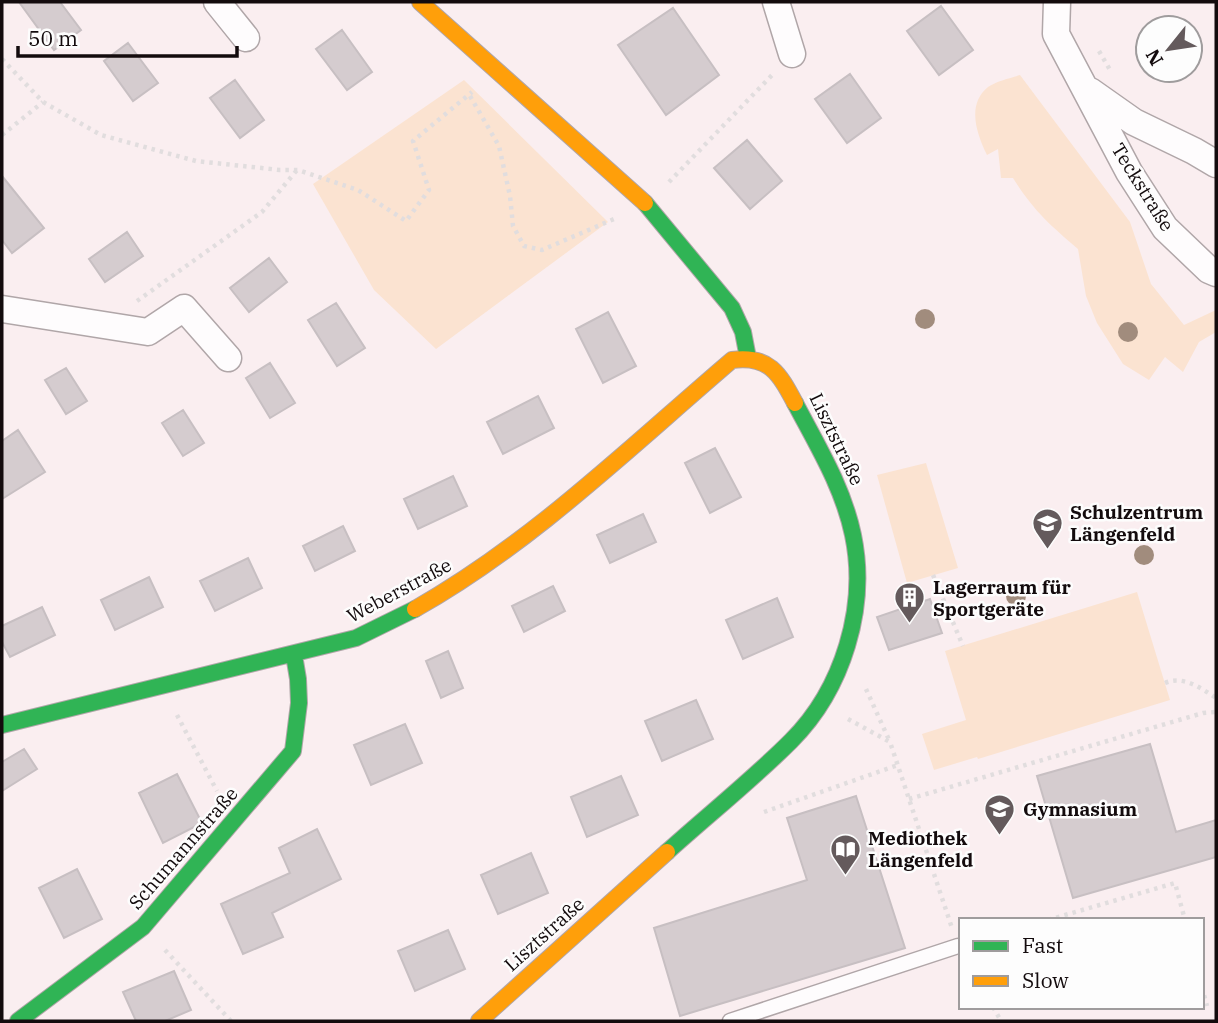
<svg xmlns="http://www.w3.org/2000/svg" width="1218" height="1023" viewBox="0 0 1218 1023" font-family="'IBM Plex Serif',serif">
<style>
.green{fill:#fbe3d1}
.building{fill:#d5cccf;stroke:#c7bfc2;stroke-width:2}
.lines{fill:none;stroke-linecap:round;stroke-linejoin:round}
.lane-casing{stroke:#b0a6a8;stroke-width:17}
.street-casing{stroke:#b0a6a8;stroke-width:29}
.fast-casing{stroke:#b0a6a8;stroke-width:18}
.slow-casing{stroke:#b0a6a8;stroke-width:18}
.path{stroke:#e1ddde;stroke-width:4.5;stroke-dasharray:3.5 5;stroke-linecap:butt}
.lane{stroke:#fefcfd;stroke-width:14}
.street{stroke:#fefcfd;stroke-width:26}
.fast{stroke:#30b455;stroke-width:16}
.slow{stroke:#ff9f0a;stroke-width:16}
.tree{fill:#a18c7d}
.labels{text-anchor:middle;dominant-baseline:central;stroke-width:5;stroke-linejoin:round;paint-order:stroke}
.street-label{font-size:19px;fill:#130b0d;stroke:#fdfdfd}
.poi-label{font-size:19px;font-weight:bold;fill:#130b0d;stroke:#fdfdfd;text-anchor:start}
</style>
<rect width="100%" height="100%" fill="#faeef0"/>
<path class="green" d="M 1020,75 L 1130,222 L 1151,284 L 1184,325 L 1216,310 L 1216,332 L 1199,342 L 1183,372 L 1165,357 L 1149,380 L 1123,364 L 1097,323 L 1086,296 L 1078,249 C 1050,225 1033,210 1013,178 L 1001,178 L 998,149 L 987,155 C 977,134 966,105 988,87 C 996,81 1011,78 1020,75 Z
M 464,80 L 608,222 L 436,349 L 374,290 L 313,184 Z
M 926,463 L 958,568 L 907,583 L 877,475 Z
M 1137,592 L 1170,700 L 978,759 L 977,757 L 934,770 L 922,734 L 966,720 L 945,651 Z"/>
<path class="building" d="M 19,2 L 60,2 L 81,30 L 54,50 Z
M 941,6 L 973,50 L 939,75 L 907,31 Z
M 673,8 L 719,75 L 666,115 L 618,45 Z
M 342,30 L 372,72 L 347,90 L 316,49 Z
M 128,43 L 158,83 L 133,101 L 104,61 Z
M 850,74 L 881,118 L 847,143 L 815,99 Z
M 235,80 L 264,120 L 240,138 L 210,98 Z
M 747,140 L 782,181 L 750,209 L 714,168 Z
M 2,176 L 44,228 L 12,253 L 2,240 Z
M 127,232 L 143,256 L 105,282 L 89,259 Z
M 269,258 L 287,282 L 249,312 L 230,288 Z
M 336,303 L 365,348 L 337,366 L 308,320 Z
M 608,312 L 636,366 L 603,383 L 576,329 Z
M 270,363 L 295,403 L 270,418 L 246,378 Z
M 66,368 L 87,401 L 66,414 L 45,380 Z
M 538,396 L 554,428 L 503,454 L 487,422 Z
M 183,410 L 204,443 L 183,456 L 162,423 Z
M 18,430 L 45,472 L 2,499 L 2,441 Z
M 715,448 L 741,497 L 710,513 L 685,463 Z
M 453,476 L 467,506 L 418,529 L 404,499 Z
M 643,514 L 656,542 L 610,563 L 597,535 Z
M 343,526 L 355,551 L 315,571 L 303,546 Z
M 248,558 L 262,588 L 215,611 L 200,581 Z
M 149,577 L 163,607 L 115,630 L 101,600 Z
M 553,586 L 565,611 L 524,632 L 512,606 Z
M 777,598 L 793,637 L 743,659 L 726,620 Z
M 930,599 L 942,633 L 889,650 L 877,617 Z
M 42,607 L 55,635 L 10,657 L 2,642 L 2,626 Z
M 448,651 L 463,688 L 441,698 L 426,661 Z
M 696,700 L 713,739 L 662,761 L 645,721 Z
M 405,724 L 422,763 L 371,785 L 354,745 Z
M 1150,744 L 1176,832 L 1216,820 L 1216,857 L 1073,898 L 1037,776 Z
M 24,749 L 37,769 L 2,791 L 2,762 Z
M 177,774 L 202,823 L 163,843 L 139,793 Z
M 621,776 L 638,815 L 587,837 L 571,797 Z
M 856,796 L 905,948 L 680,1016 L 654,928 L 807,880 L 787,818 Z
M 317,829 L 341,879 L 272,913 L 283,937 L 243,954 L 221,904 L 290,873 L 279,848 Z
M 531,853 L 548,893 L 498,914 L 481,875 Z
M 77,869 L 102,919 L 64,938 L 39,888 Z
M 448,930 L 465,969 L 415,991 L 398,951 Z
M 174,971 L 191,1010 L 165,1021 L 136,1021 L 123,992 Z"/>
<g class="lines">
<defs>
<path id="lane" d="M 730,1021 L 958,946"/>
<path id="street" d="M 217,2 L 246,38
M 776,2 L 792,54
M 1057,2 L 1056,34 L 1129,172 L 1165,228 L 1209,270 L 1216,273
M 1090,91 L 1134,122 L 1194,151 L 1216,164
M 2,309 L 148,332 L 184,308 L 228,358"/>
<path id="fast" d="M 645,203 L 732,308 L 743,332 L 748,358
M 2,725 L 356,638 L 415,609
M 667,852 C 708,815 752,780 791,741 C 843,689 868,607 853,535 C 843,487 817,445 795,403
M 18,1021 L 143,927 L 293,751 L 299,703 L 298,679 L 294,655"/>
<path id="slow" d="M 420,2 L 645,203
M 415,609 C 532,543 630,447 732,360 C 769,355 779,373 795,403
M 479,1021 L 667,852"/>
</defs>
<use href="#lane" class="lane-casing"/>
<use href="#street" class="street-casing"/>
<use href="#fast" class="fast-casing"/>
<use href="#slow" class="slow-casing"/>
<path class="path" d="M 1099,51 L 1110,70
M 2,59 L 43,102 L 101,135 L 196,161 L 280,170 L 298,170 L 358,190 L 406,221 L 429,190 L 413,141 L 472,92
M 470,96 L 499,146 L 510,196 L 513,226 L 524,246 L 542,250 L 614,219
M 2,135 L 43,102
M 669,182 L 775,72
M 137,301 L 262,212 L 297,170
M 933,575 L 963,646
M 1165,683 C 1183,675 1201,688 1216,698
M 866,689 L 890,742
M 177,715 L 217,791
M 848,719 L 890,742 L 952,928
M 909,799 L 1203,713 L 1216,712
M 764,812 L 898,765
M 1048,920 L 1175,883 L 1185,920
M 165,950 L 231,1021
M 1202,987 L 1207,1006
M 993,1007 L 1001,1021"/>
<use href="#lane" class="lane"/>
<use href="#street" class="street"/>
<use href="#fast" class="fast"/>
<use href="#slow" class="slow"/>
</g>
<g class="tree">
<circle cx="925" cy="319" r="10"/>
<circle cx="1128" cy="332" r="10"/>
<circle cx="1144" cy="555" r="10"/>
<circle cx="1016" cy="596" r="10"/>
</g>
<defs>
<symbol id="school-pin" viewBox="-11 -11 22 30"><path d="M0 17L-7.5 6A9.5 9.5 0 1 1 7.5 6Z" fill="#645a5c" stroke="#fdfdfd"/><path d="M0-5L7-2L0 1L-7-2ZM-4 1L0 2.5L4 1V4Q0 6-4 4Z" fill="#fff"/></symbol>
<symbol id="building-pin" viewBox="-11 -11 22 30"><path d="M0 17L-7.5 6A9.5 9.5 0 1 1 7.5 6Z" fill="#645a5c" stroke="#fdfdfd"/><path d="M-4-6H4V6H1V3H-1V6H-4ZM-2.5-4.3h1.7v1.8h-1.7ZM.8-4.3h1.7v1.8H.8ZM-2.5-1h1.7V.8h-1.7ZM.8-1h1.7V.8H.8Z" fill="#fff"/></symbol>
<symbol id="library-pin" viewBox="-11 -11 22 30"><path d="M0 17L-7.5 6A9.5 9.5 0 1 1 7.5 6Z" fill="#645a5c" stroke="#fdfdfd"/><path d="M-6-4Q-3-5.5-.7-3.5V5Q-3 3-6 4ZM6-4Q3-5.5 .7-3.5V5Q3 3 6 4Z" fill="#fff"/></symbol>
</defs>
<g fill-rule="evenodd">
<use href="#school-pin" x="1030" y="506" width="35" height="47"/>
<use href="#building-pin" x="892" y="580" width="35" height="47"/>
<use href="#school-pin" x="982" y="792" width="35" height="47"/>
<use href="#library-pin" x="828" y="832" width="35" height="47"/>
</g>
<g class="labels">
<g class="street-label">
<text transform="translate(1143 187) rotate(58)">Teckstraße</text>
<text transform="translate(837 439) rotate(64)">Lisztstraße</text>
<text transform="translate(399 590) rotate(-28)">Weberstraße</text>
<text transform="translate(183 848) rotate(-49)">Schumannstraße</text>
<text transform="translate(544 934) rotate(-42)">Lisztstraße</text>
</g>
<g class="poi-label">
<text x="1070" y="512">Schulzentrum<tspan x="1070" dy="22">Längenfeld</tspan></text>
<text x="933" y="587">Lagerraum für<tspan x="933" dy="22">Sportgeräte</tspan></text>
<text x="1023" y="809">Gymnasium</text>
<text x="868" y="838">Mediothek<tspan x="868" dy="22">Längenfeld</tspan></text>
</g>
</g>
<rect width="1218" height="1023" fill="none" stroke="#130b0d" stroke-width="7"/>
<rect x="959" y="918" width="245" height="91" fill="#fdfdfd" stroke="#9f9c9d" stroke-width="2"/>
<rect x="973" y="941" width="35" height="10" fill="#30b455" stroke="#9f9c9d" stroke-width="2"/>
<text x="1022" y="953" font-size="21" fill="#130b0d">Fast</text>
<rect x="973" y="976" width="35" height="10" fill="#ff9f0a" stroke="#9f9c9d" stroke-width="2"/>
<text x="1022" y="988" font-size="21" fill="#130b0d">Slow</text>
<g transform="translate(1169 49) rotate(240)"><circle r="33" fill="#fdfdfd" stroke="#9f9c9d" stroke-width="2"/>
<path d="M0-5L12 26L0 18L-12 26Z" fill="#645a5c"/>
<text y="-10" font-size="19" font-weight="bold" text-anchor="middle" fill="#130b0d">N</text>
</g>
<path d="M18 46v10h219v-10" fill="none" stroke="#130b0d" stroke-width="3.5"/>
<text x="28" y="46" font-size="21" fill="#130b0d" stroke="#fdfdfd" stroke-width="5" paint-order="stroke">50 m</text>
</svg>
